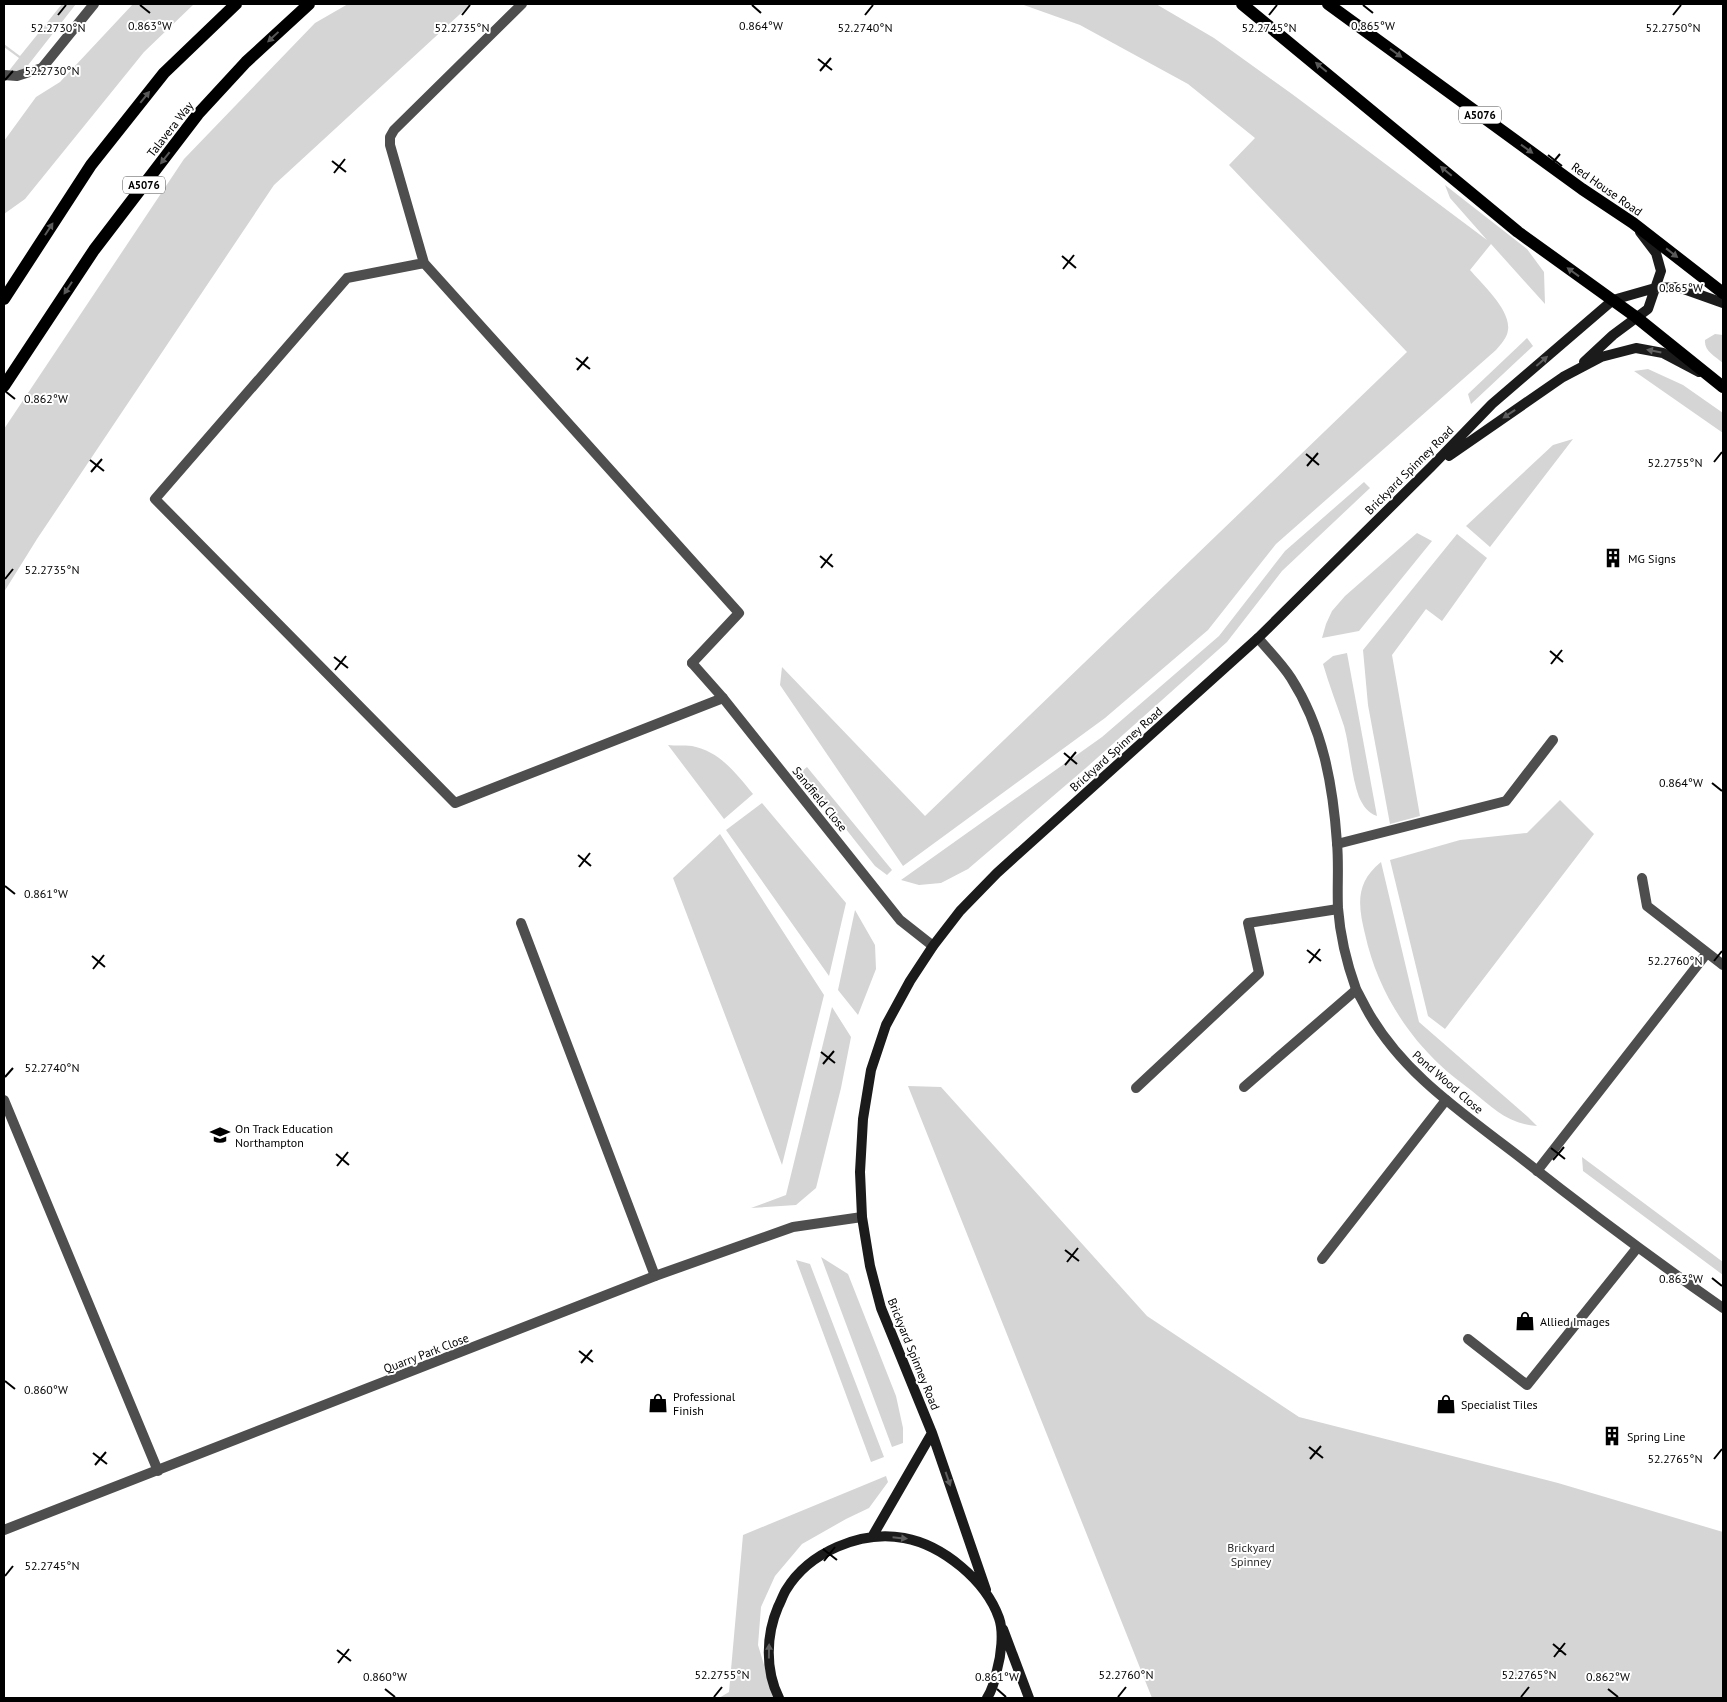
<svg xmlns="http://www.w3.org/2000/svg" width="1727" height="1702" viewBox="0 0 1727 1702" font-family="'PT Sans',sans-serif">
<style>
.green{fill:#d5d5d5}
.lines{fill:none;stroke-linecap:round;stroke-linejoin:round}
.lane{stroke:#4e4e4e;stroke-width:10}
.street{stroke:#4e4e4e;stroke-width:10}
.secondary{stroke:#1b1b1b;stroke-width:10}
.primary{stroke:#000;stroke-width:12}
.oneway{fill:#595959}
.oneway2{fill:#5f5f5f}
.ticks{fill:none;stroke:#000;stroke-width:2}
.labels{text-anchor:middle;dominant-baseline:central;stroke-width:4;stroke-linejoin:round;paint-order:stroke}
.shield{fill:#fff;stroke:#4c4c4c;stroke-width:1}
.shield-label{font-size:11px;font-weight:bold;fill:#000}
.street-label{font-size:12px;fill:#000;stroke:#fff}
.poi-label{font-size:12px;fill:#000;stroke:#fff;text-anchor:start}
.park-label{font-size:12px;fill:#2c2c2c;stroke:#fff}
.ticks-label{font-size:12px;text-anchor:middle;fill:#000;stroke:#fff;stroke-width:4;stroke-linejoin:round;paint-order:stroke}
</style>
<rect width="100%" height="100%" fill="#fff"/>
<path class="green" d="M 62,4 L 76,4 L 25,69 L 8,72 L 19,58 L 4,47 L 4,44 L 20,56 Z
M 133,4 L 194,4 L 144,52 L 25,199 L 4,214 L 4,141 L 36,97 L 60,82 Z
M 348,4 L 471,4 L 274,185 L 37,539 L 4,592 L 4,429 L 184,159 L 315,23 Z
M 1021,4 L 1156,4 L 1214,38 L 1292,94 L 1487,240 L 1450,198 L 1445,185 L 1527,249 L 1544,272 L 1545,304 L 1491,244 L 1470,270 C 1482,284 1511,310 1508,330 C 1507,338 1501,344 1496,350 L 1276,544 L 1208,630 L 1105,718 L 903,866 L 780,685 L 782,667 L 925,816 L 1407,352 L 1229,165 L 1255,138 L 1188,84 L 1080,25 Z
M 1715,334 L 1723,335 L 1723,363 C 1715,356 1704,351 1705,340 Z
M 1527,338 L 1533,346 L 1471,404 L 1468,394 Z
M 1648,369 L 1683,385 L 1723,413 L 1723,433 L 1634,371 Z
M 1573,439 L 1490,547 L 1466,526 L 1553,445 Z
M 1364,482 L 1370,488 L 1282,571 L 1227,642 L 1087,767 L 968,869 L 941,883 L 919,885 L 901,880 L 1102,737 L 1219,636 L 1285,551 Z
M 1417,533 L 1432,541 L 1359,631 L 1322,638 L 1326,624 L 1332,611 L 1345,596 Z
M 1457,534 L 1487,558 L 1442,621 L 1426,609 L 1392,655 L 1420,816 L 1390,824 L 1368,705 L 1363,650 Z
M 1347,653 L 1377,816 C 1368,813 1363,806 1359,797 C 1351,775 1350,748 1344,726 C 1337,705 1329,685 1323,664 L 1333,656 Z
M 668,745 C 675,746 684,745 692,746 C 719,751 736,773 753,794 L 724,819 Z
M 807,767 L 892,870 L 887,875 L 875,866 L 801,772 Z
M 1560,800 L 1594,834 L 1445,1029 L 1428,1016 L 1390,860 L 1460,840 L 1527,833 Z
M 762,803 L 846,903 L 829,976 L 726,830 Z
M 720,834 L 824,995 L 782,1165 L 673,878 Z
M 1381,862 L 1419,1022 L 1528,1117 L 1537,1126 C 1508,1124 1493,1108 1472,1091 C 1461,1082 1449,1074 1439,1064 C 1402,1029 1376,984 1365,934 C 1358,905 1355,883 1381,862 Z
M 855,910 L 875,945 L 876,969 L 858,1015 L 838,990 Z
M 832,1007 L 851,1037 L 841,1088 L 816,1188 L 796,1205 L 751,1208 L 786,1195 Z
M 908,1086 L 941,1087 L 1147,1316 L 1299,1417 L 1558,1483 L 1723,1532 L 1723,1698 L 1152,1698 Z
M 1582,1157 L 1723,1262 L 1723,1275 L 1583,1171 Z
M 821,1257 L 848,1274 L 896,1396 L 903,1428 L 903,1443 L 892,1447 Z
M 796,1260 L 810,1264 L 884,1457 L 871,1462 Z
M 886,1476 L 888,1482 L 869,1508 L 846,1519 L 802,1544 L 775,1576 L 761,1607 L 758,1645 L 774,1698 L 719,1698 L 729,1692 L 743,1535 Z"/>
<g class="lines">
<path class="lane" d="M 4,75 L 17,76 L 42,68 L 94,4
M 424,263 L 390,145 L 390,137 L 394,130 L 522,4
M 692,663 L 739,613 L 424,263 L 347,278 L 155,499 L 455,803 L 723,698
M 1337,844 L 1506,801 L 1553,740
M 1642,878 L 1647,906 L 1723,965
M 521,923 L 655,1276
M 1244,1087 L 1356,990
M 1136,1088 L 1259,973 L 1248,923 L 1338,909
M 4,1100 L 158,1471
M 1537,1171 L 1707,953
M 1322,1259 L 1446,1100
M 1468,1339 L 1527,1385 L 1637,1248"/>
<path class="street" d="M 1258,638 C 1269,651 1282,664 1291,678 C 1323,728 1333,785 1337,843 C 1339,865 1337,887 1338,908 C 1340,935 1347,964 1356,989 C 1359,995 1363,1002 1366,1008 C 1401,1073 1464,1114 1521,1158 C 1587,1210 1654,1260 1723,1308
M 692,663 L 723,698 L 900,920 L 933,946
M 4,1530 L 655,1276 L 793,1227 L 862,1217"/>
<path class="secondary" d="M 1584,362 L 1613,335 L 1648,309 L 1661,271 L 1656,253 L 1640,232
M 1449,456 L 1563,377 L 1601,357 L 1636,348 L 1663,353 L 1699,372
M 872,1537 L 932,1433
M 986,1590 L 932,1433 L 881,1308 L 870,1266 L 862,1217 L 860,1172 L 863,1119 L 871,1070 L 886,1025 L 910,981 L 933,946 L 960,911 L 997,873 L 1258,638 L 1431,467 L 1492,404 L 1613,300 L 1655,288 L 1678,287 L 1723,303
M 1003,1629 L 1029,1698
M 779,1698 C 765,1670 766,1635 778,1607 C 781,1601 783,1595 786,1590 C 809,1552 861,1530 904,1538 C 943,1545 986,1581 999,1618 C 1004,1632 1001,1656 997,1670 C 995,1680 993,1689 987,1698"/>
<path class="primary" d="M 1242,4 L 1518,232 L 1636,317 L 1723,387
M 1328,4 L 1582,189 L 1633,223 L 1723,293
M 4,299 L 91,165 L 164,73 L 236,4
M 4,386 L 94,250 L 198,114 L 246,62 L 309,4"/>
</g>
<defs><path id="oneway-solid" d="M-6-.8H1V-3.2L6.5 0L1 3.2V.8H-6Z" transform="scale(1.25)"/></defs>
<g class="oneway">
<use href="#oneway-solid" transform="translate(273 37) rotate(137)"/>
<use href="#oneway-solid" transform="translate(1396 53) rotate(36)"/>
<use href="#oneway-solid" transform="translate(1321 67) rotate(-140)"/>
<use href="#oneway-solid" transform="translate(145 97) rotate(-51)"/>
<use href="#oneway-solid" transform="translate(1527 149) rotate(36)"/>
<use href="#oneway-solid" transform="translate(165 158) rotate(128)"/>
<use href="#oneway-solid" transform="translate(1446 171) rotate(-140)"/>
<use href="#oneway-solid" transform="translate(49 229) rotate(-57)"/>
<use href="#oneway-solid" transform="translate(1672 253) rotate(38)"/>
<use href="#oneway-solid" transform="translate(1573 272) rotate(-144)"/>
<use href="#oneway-solid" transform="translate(68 288) rotate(123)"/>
</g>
<g class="oneway2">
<use href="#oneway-solid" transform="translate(1654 351) rotate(-169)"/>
<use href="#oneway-solid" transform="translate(1542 361) rotate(-41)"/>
<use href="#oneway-solid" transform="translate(1509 414) rotate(146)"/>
<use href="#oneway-solid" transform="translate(948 1479) rotate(71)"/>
<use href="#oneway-solid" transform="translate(900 1538) rotate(6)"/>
<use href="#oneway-solid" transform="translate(769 1651) rotate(-89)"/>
</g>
<path class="ticks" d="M 140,5 L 150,13M 752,5 L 761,13M 1363,5 L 1373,13M 58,15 L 66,5M 462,15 L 470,5M 865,15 L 873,5M 1269,15 L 1277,5M 1673,15 L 1681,5M 818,59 L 832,70M 820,71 L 831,58M 5,80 L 13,71M 1548,155 L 1562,166M 332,161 L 346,172M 1549,167 L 1560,154M 334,173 L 345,159M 1062,256 L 1076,268M 1063,269 L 1074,255M 1712,288 L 1722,296M 576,358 L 590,369M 577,370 L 588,357M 5,391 L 15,399M 1306,454 L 1319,465M 90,460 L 104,471M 1714,462 L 1722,452M 1307,466 L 1318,453M 91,472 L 102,459M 820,556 L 833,567M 821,568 L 832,554M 5,579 L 13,569M 1550,651 L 1563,662M 334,657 L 348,668M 1551,664 L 1562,650M 335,670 L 346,656M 1064,753 L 1077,764M 1065,765 L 1076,752M 1712,783 L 1722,791M 578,855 L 591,866M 579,867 L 590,853M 5,886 L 15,894M 1307,950 L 1321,961M 92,956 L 105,967M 1714,961 L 1722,951M 1309,963 L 1320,949M 93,969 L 104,955M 821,1052 L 835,1063M 823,1064 L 834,1051M 5,1077 L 13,1068M 1551,1148 L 1565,1159M 336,1154 L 349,1165M 1553,1160 L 1564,1147M 337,1166 L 348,1152M 1065,1250 L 1079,1261M 1067,1262 L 1078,1248M 1712,1278 L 1722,1286M 579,1351 L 593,1362M 581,1363 L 592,1350M 5,1381 L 15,1389M 1309,1447 L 1323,1458M 93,1453 L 107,1464M 1310,1459 L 1321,1446M 1714,1459 L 1722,1449M 95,1465 L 106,1452M 823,1549 L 837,1560M 824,1561 L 835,1547M 5,1576 L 13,1566M 1553,1644 L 1566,1655M 337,1650 L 351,1661M 1554,1657 L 1565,1643M 338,1663 L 349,1649M 385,1689 L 395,1697M 997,1689 L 1006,1697M 1608,1689 L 1618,1697M 714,1697 L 722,1687M 1118,1697 L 1126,1687M 1521,1697 L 1529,1687"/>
<defs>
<symbol id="building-bare" viewBox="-9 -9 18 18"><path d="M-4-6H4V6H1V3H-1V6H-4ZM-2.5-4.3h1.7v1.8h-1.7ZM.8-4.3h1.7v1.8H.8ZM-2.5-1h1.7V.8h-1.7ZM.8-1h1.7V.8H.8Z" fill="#000" stroke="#fff" stroke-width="2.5" paint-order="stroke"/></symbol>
<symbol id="school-bare" viewBox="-9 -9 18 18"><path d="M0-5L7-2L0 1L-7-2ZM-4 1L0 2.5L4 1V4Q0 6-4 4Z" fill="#000" stroke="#fff" stroke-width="2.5" paint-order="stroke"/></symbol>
<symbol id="shop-bare" viewBox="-9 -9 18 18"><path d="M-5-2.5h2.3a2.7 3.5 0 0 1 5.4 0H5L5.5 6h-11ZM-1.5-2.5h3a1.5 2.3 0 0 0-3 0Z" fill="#000" stroke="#fff" stroke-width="2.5" paint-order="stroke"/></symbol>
</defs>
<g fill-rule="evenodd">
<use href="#building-bare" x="1599" y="544" width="28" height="28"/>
<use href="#school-bare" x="206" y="1121" width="28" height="28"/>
<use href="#shop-bare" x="1511" y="1307" width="28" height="28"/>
<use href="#shop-bare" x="644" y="1389" width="28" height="28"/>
<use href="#shop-bare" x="1432" y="1390" width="28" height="28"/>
<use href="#building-bare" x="1598" y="1422" width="28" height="28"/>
</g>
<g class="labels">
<g class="shield">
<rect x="1459" y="106.5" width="42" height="17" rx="4"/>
<rect x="123" y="176.5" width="42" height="17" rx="4"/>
</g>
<g class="shield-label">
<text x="1480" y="115">A5076</text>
<text x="144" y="185">A5076</text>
</g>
<g class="street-label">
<text transform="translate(170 129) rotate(-52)">Talavera Way</text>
<text transform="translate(1607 189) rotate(35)">Red House Road</text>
<text transform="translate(1409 470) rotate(-45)">Brickyard Spinney Road</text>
<text transform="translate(1116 749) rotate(-42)">Brickyard Spinney Road</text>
<text transform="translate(820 799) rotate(51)">Sandfield Close</text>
<text transform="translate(1448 1082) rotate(41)">Pond Wood Close</text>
<text transform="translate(426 1353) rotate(-21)">Quarry Park Close</text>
<text transform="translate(914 1354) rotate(68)">Brickyard Spinney Road</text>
</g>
<g class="poi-label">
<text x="1628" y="558">MG Signs</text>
<text x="235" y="1128">On Track Education<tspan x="235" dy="14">Northampton</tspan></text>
<text x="1540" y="1321">Allied Images</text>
<text x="673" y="1396">Professional<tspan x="673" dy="14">Finish</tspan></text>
<text x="1461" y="1404">Specialist Tiles</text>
<text x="1627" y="1436">Spring Line</text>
</g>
<g class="park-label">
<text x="1251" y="1547">Brickyard<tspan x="1251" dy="14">Spinney</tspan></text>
</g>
</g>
<g class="ticks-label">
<text x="1373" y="30">0.865°W</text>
<text x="150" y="30">0.863°W</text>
<text x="761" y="30">0.864°W</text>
<text x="865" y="32">52.2740°N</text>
<text x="58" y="32">52.2730°N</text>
<text x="462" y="32">52.2735°N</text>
<text x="1269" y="32">52.2745°N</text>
<text x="1673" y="32">52.2750°N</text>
<text x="52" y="75">52.2730°N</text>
<text x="1681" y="292">0.865°W</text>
<text x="46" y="403">0.862°W</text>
<text x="1675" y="467">52.2755°N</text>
<text x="52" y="574">52.2735°N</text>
<text x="1681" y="787">0.864°W</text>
<text x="46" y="898">0.861°W</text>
<text x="1675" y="965">52.2760°N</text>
<text x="52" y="1072">52.2740°N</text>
<text x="1681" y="1283">0.863°W</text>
<text x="46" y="1394">0.860°W</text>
<text x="1675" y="1463">52.2765°N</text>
<text x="52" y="1570">52.2745°N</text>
<text x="722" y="1679">52.2755°N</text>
<text x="1126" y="1679">52.2760°N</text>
<text x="1529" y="1679">52.2765°N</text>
<text x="385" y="1681">0.860°W</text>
<text x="997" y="1681">0.861°W</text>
<text x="1608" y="1681">0.862°W</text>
</g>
<rect width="1727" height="1702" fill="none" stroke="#000000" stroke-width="10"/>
</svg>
